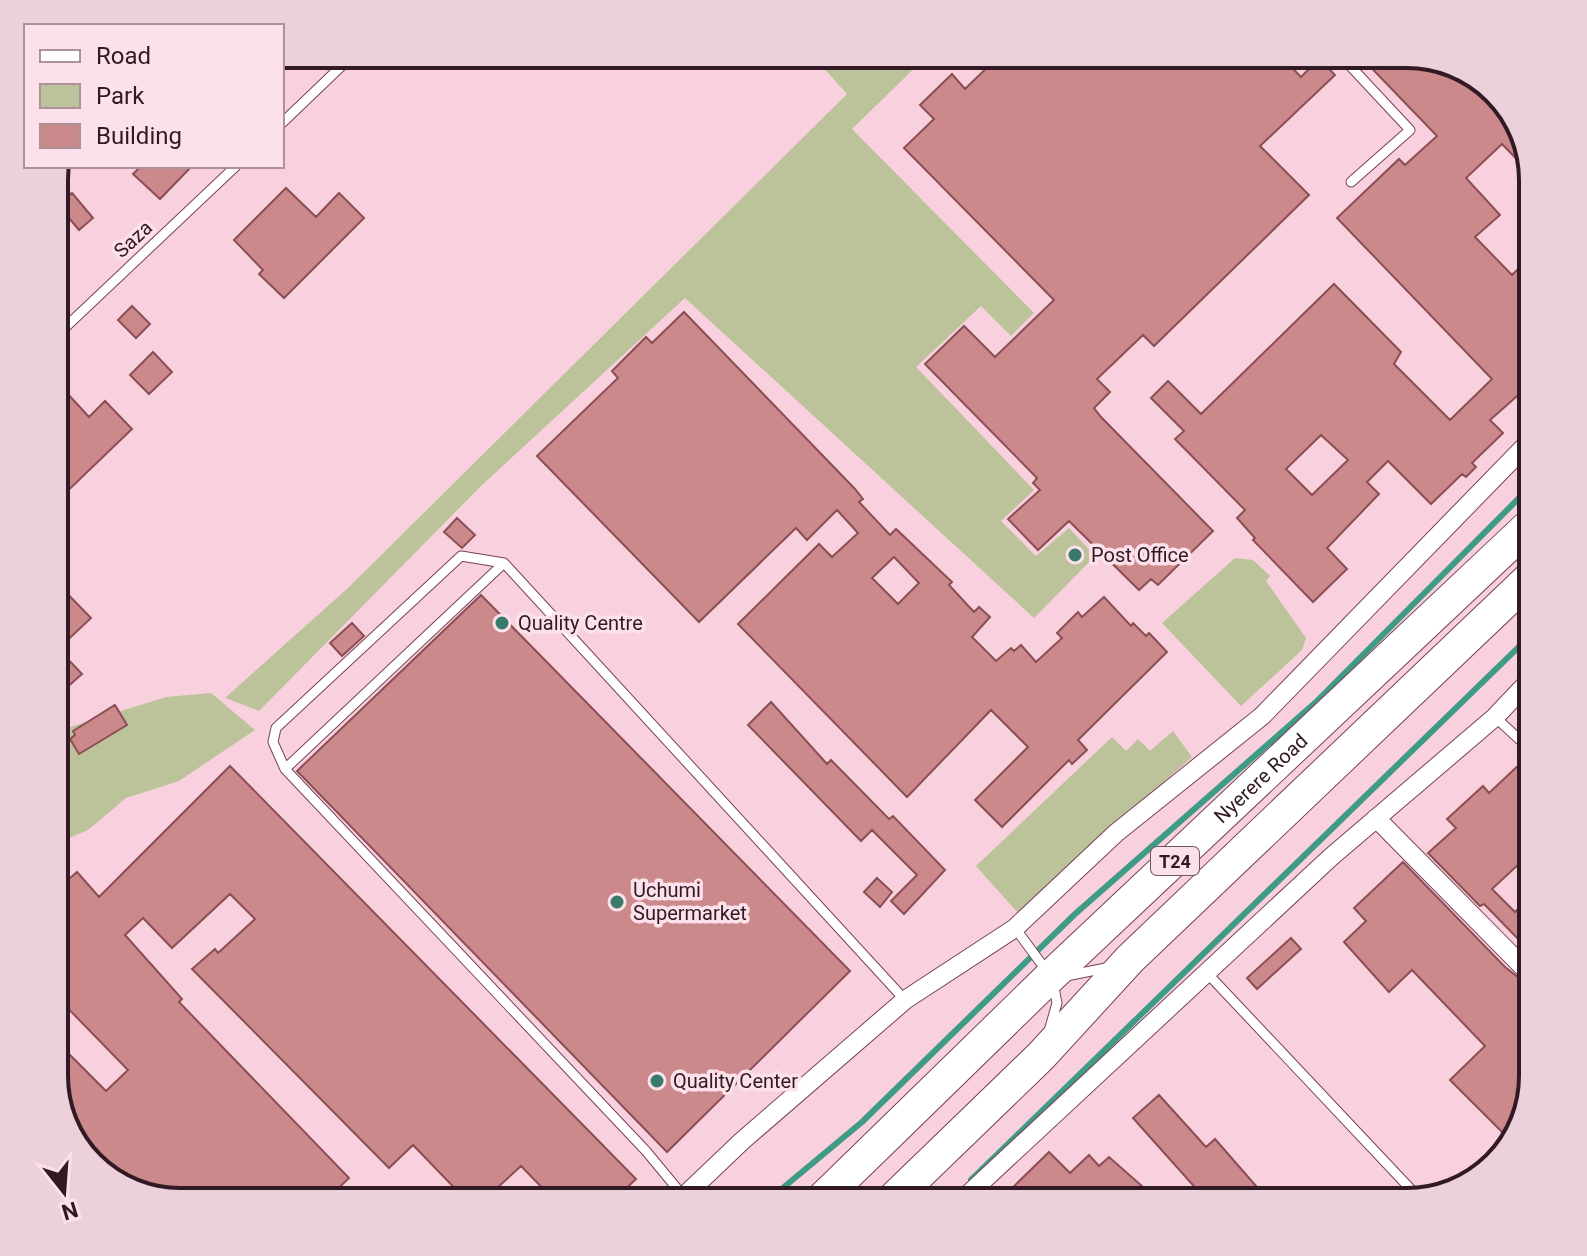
<svg xmlns="http://www.w3.org/2000/svg" width="1587" height="1256" viewBox="0 0 1587 1256" font-family="Roboto,sans-serif">
<style>
.green{fill:#bcc39a}
.lines{fill:none;stroke-linecap:round;stroke-linejoin:round}
.stream{stroke:#409b86;stroke-width:6}
.building{fill:#cb898c;stroke:#8b4f53;stroke-width:2;fill-rule:evenodd}
.lane-casing{stroke:#794258;stroke-width:11}
.street-casing{stroke:#794258;stroke-width:20}
.highway-casing{stroke:#794258;stroke-width:34}
.lane{stroke:#fff;stroke-width:9}
.street{stroke:#fff;stroke-width:18}
.highway{stroke:#fff;stroke-width:32}
.poi-dot{fill:#397b6b;stroke:#fde1ea;stroke-width:3}
.labels{text-anchor:middle;dominant-baseline:central;stroke-width:7;stroke-linejoin:round;paint-order:stroke}
.shield{fill:#fde1ea;stroke:#6f565f;stroke-width:2}
.shield-label{font-size:18px;font-weight:bold;fill:#321a24}
.street-label{font-size:20px;fill:#321a24;stroke:#fde1ea}
.poi-label{font-size:20px;fill:#321a24;stroke:#fde1ea;text-anchor:start}
.rim{fill:none;stroke:#321a24;stroke-width:4}
</style>
<rect width="100%" height="100%" fill="#f8d0de"/>
<path class="green" d="M 819,54 L 929,54 L 852,129 L 1034,313 L 1011,336 L 981,306 L 916,367 L 1034,490 L 1001,521 L 1036,556 L 1069,528 L 1095,556 L 1034,618 L 685,298 L 481,486 L 259,711 L 225,698 L 349,587 L 847,94 L 814,57 Z
M 1235,558 L 1253,560 L 1270,576 L 1266,581 L 1306,638 L 1302,650 L 1241,706 L 1162,623 Z
M 211,693 L 255,730 L 179,781 L 126,798 L 88,830 L 54,844 L 54,732 L 166,697 Z
M 1173,731 L 1192,757 L 1017,912 L 976,866 L 1112,737 L 1126,751 L 1138,739 L 1150,751 Z"/>
<g class="lines">
<path class="stream" d="M 971,1180 L 1533,633
M 766,1202 L 862,1122 L 1075,914 L 1316,702 L 1533,484"/>
</g>
<path class="building" d="M 1001,54 L 1279,54 L 1301,77 L 1319,59 L 1335,75 L 1260,146 L 1309,195 L 1154,346 L 1143,335 L 1097,379 L 1110,392 L 1094,408 L 1101,417 L 1213,531 L 1158,585 L 1151,579 L 1139,590 L 1069,521 L 1038,550 L 1008,519 L 1040,490 L 1033,483 L 1037,478 L 925,364 L 964,326 L 995,357 L 1054,300 L 904,148 L 934,119 L 920,105 L 952,74 L 965,89 Z
M 1358,54 L 1407,54 L 1490,85 L 1520,125 L 1532,175 L 1502,144 L 1466,178 L 1500,215 L 1475,237 L 1512,275 L 1526,261 L 1533,268 L 1533,382 L 1490,420 L 1503,433 L 1472,463 L 1476,467 L 1466,477 L 1462,474 L 1431,504 L 1388,461 L 1367,482 L 1379,494 L 1327,548 L 1347,569 L 1313,602 L 1253,540 L 1255,538 L 1237,518 L 1245,510 L 1175,439 L 1184,431 L 1151,398 L 1168,381 L 1201,414 L 1334,284 L 1401,352 L 1394,364 L 1450,420 L 1492,379 L 1337,218 L 1399,159 L 1405,165 L 1437,136 ZM 1321,435 L 1348,460 L 1312,495 L 1286,469 Z
M 141,166 L 192,166 L 160,199 L 133,174 Z
M 286,188 L 316,217 L 339,193 L 364,218 L 284,298 L 259,274 L 263,270 L 234,240 Z
M 72,193 L 93,218 L 79,230 L 58,205 Z
M 132,306 L 150,324 L 136,338 L 118,320 Z
M 684,312 L 855,489 L 863,499 L 859,502 L 890,535 L 896,529 L 952,582 L 949,585 L 974,612 L 979,607 L 990,617 L 972,637 L 996,661 L 1011,648 L 1014,651 L 1021,645 L 1036,662 L 1062,638 L 1057,633 L 1078,612 L 1082,617 L 1104,597 L 1131,626 L 1133,623 L 1146,636 L 1149,633 L 1167,652 L 1078,740 L 1087,750 L 1072,764 L 1069,760 L 1002,827 L 975,800 L 1028,747 L 991,710 L 907,797 L 738,624 L 819,544 L 832,557 L 858,533 L 837,510 L 807,540 L 796,528 L 699,622 L 537,456 L 618,378 L 612,371 L 646,337 L 652,343 ZM 894,557 L 919,583 L 898,604 L 872,578 Z
M 153,352 L 172,372 L 149,394 L 130,375 Z
M 54,379 L 89,417 L 105,401 L 132,429 L 54,504 Z
M 457,518 L 475,535 L 462,548 L 444,532 Z
M 54,580 L 91,618 L 58,649 L 82,674 L 54,699 Z
M 481,595 L 850,971 L 667,1152 L 297,771 Z
M 352,623 L 364,636 L 342,656 L 330,643 Z
M 771,702 L 827,764 L 831,760 L 889,819 L 893,816 L 945,870 L 904,914 L 891,901 L 917,875 L 872,830 L 861,841 L 748,725 Z
M 115,705 L 127,725 L 79,754 L 70,739 L 75,735 L 73,731 Z
M 1522,762 L 1533,774 L 1533,851 L 1492,889 L 1515,912 L 1533,894 L 1533,960 L 1523,950 L 1526,947 L 1484,904 L 1480,906 L 1428,853 L 1456,828 L 1447,819 L 1483,786 L 1489,793 Z
M 230,766 L 636,1179 L 612,1202 L 556,1202 L 521,1166 L 496,1189 L 501,1194 L 493,1202 L 468,1202 L 413,1145 L 389,1168 L 192,969 L 215,949 L 218,953 L 255,919 L 230,894 L 172,948 L 143,918 L 125,935 L 182,999 L 179,1002 L 349,1178 L 324,1202 L 180,1202 L 97,1171 L 54,1084 L 54,1039 L 106,1091 L 128,1070 L 54,994 L 54,864 L 69,879 L 77,872 L 99,897 Z
M 1403,862 L 1505,967 L 1533,989 L 1533,1076 L 1509,1139 L 1450,1080 L 1485,1046 L 1412,970 L 1389,992 L 1344,942 L 1366,921 L 1354,908 Z
M 877,878 L 892,892 L 880,907 L 864,892 Z
M 1291,938 L 1301,949 L 1257,989 L 1247,978 Z
M 1159,1095 L 1206,1147 L 1215,1139 L 1270,1202 L 1208,1202 L 1133,1118 Z
M 1049,1152 L 1070,1173 L 1089,1155 L 1099,1166 L 1109,1157 L 1160,1202 L 1014,1202 L 1006,1194 Z"/>
<g class="lines">
<defs>
<path id="lane" d="M 1339,54 L 1410,130 L 1351,182
M 282,123 L 354,54
M 54,338 L 236,166
M 1495,717 L 1533,752
M 285,769 L 504,563
M 1015,928 L 1046,970
M 1207,973 L 1420,1199
M 1066,976 L 1106,968
M 1049,1031 L 1057,1003 L 1053,983
M 684,1197 L 646,1151 L 285,769 L 273,742 L 276,728 L 461,556 L 504,563 L 905,1000"/>
<path id="street" d="M 1376,818 L 1533,977
M 678,1202 L 742,1141 L 905,1000 L 1015,928 L 1116,833 L 1262,716 L 1533,438
M 960,1202 L 1331,857 L 1495,717 L 1533,677"/>
<g id="highway">
<path id="s1" d="M 819,1202 L 1051,976 L 1533,522"/>
<path d="M 890,1202 L 1041,1056 L 1130,959 L 1533,575"/>
</g>
</defs>
<use href="#lane" class="lane-casing"/>
<use href="#street" class="street-casing"/>
<use href="#highway" class="highway-casing"/>
<use href="#lane" class="lane"/>
<use href="#street" class="street"/>
<use href="#highway" class="highway"/>
</g>
<g class="poi-dot">
<circle cx="1075" cy="555" r="8"/>
<circle cx="502" cy="623" r="8"/>
<circle cx="617" cy="902" r="8"/>
<circle cx="657" cy="1081" r="8"/>
</g>
<g class="labels">
<rect class="shield" x="1151" y="847" width="48" height="28" rx="6"/>
<g class="shield-label">
<text x="1175" y="861">T24</text>
</g>
<g class="street-label">
<text transform="translate(133 239) rotate(-43)">Saza</text>
<text stroke="none"><textPath href="#s1" startOffset="612">Nyerere Road</textPath></text>
</g>
<g class="poi-label">
<text x="1091" y="555">Post Office</text>
<text x="518" y="623">Quality Centre</text>
<text x="633" y="890">Uchumi<tspan x="633" dy="23">Supermarket</tspan></text>
<text x="673" y="1081">Quality Center</text>
</g>
</g>
<path d="M0 0H1587V1256H0ZM180 68H1407A112 112 0 0 1 1519 180V1076A112 112 0 0 1 1407 1188H180A112 112 0 0 1 68 1076V180A112 112 0 0 1 180 68Z" fill="#edd1da" fill-rule="evenodd"/>
<path class="rim" d="M180 68H1407A112 112 0 0 1 1519 180V1076A112 112 0 0 1 1407 1188H180A112 112 0 0 1 68 1076V180A112 112 0 0 1 180 68Z"/>
<rect x="24" y="24" width="260" height="144" fill="#fde1ea" stroke="#ac919b" stroke-width="2"/>
<rect x="40" y="50" width="40" height="12" fill="#ffffff" stroke="#ac919b" stroke-width="2"/>
<text x="96" y="64" font-size="24" fill="#321a24">Road</text>
<rect x="40" y="84" width="40" height="24" fill="#bcc39a" stroke="#ac919b" stroke-width="2"/>
<text x="96" y="104" font-size="24" fill="#321a24">Park</text>
<rect x="40" y="124" width="40" height="24" fill="#cb898c" stroke="#ac919b" stroke-width="2"/>
<text x="96" y="144" font-size="24" fill="#321a24">Building</text>
<g transform="translate(64 1192) rotate(163)" stroke="#fde1ea" stroke-width="6" paint-order="stroke">
<path d="M0-6L14 30L0 20L-14 30Z" fill="#321a24"/>
<text y="-12" font-size="22" font-weight="bold" text-anchor="middle" fill="#321a24">N</text>
</g>
</svg>
